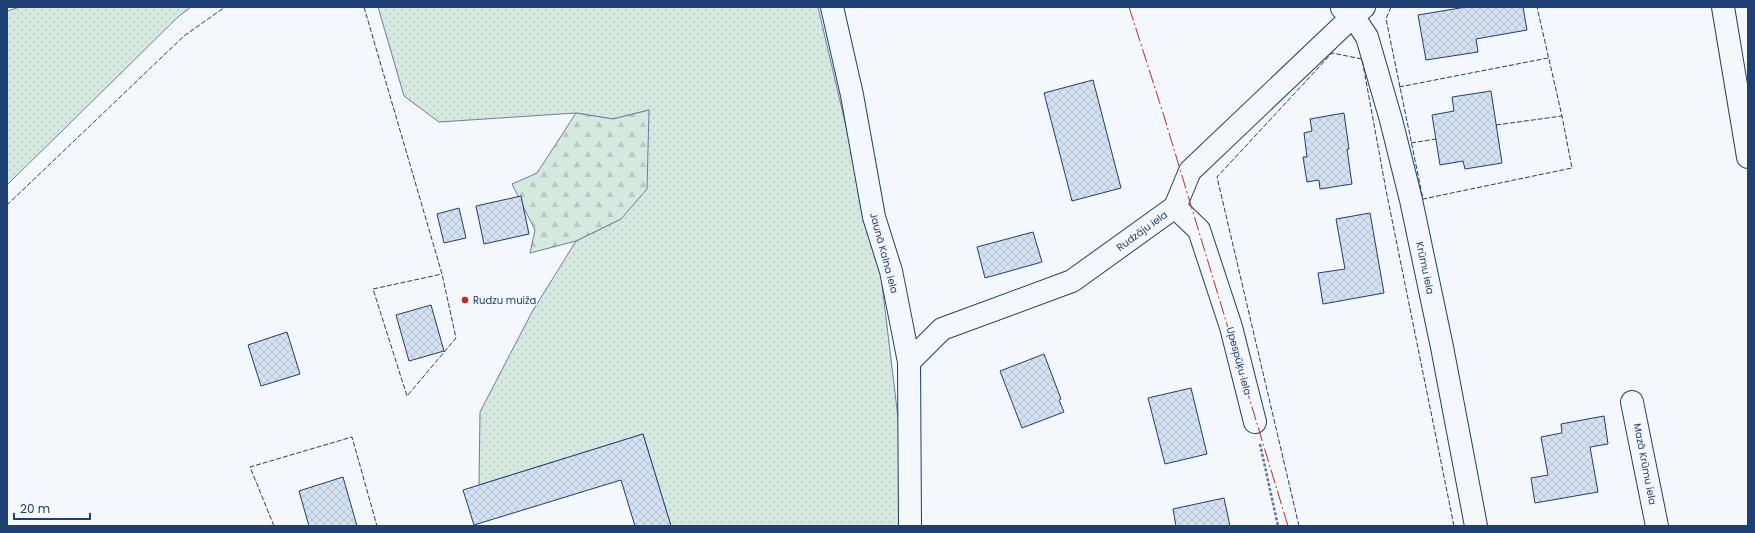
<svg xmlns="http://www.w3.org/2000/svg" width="1755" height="533" viewBox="0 0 1755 533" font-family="Poppins,sans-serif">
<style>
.green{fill:url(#green-dots);stroke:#687fa3}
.forest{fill:url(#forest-firs);stroke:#687fa3}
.building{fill:url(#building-cross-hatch);stroke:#1d3f73}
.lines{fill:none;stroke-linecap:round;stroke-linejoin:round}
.minor-casing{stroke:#1d3f73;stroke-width:24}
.path{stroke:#5e769c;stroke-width:2.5;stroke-dasharray:3 2;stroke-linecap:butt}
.minor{stroke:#f4f7fb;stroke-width:22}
.fence{stroke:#1d3f73;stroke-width:1;stroke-dasharray:5 2;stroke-linecap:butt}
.power{stroke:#c62828;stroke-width:1;stroke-dasharray:14 3 2 3;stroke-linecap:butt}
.poi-dot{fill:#c62828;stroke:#f4f7fb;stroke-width:1.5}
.labels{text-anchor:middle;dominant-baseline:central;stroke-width:3;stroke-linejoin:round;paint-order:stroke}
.street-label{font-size:10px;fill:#1d3f73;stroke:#f4f7fb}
.poi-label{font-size:10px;fill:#1d3f73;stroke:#f4f7fb;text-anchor:start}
</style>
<defs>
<pattern id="green-dots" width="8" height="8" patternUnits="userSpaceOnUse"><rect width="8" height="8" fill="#d7e8df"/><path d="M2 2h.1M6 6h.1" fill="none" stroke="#b8c8c3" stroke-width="1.8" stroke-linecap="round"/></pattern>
<pattern id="forest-firs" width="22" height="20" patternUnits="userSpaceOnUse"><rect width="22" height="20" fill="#d7e8df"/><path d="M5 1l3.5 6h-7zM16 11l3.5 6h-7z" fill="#b8c8c3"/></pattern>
<pattern id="building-cross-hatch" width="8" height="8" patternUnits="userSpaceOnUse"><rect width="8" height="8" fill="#d5e0f0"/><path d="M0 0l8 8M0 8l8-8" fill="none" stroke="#b6c1d1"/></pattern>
</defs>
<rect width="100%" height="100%" fill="#f4f7fb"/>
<path class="green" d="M 20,7 L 191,7 L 179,16 L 7,185 L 7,11 Z
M 378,7 L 818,7 L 881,276 L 899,426 L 900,526 L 671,526 L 643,434 L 479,485 L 480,412 L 532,312 L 576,241 L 621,219 L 649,110 L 613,119 L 576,113 L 439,122 L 404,96 Z"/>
<path class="forest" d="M 649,110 L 647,189 L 621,219 L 576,241 L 530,253 L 535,230 L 512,184 L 537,173 L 576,113 L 613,119 Z"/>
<path class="building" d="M 1466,7 L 1523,7 L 1527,30 L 1476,39 L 1478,52 L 1426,60 L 1418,15 Z
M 1093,80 L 1121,188 L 1072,201 L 1044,93 Z
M 1491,91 L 1502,163 L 1465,169 L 1463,161 L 1440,165 L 1432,115 L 1454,111 L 1452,97 Z
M 1344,113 L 1349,149 L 1347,149 L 1352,184 L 1320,189 L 1319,180 L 1307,182 L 1303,157 L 1307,157 L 1304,133 L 1312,131 L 1310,119 Z
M 521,196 L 529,234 L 484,244 L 476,206 Z
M 459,208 L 466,238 L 444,243 L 437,214 Z
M 1370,213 L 1384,293 L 1323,304 L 1318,273 L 1345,269 L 1336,219 Z
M 1033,232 L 1042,262 L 985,278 L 977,247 Z
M 431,305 L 444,351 L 409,361 L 396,315 Z
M 287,332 L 300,374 L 261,386 L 248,345 Z
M 1044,354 L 1061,399 L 1059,400 L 1064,412 L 1022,428 L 1000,371 Z
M 1191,388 L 1207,454 L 1165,464 L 1148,398 Z
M 1604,416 L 1608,444 L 1590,447 L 1598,492 L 1535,503 L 1531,478 L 1548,475 L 1541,437 L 1562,433 L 1561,424 Z
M 643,434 L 671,526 L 635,526 L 621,480 L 474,525 L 463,490 Z
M 343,477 L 357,526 L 309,526 L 299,491 Z
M 1224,498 L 1230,526 L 1176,526 L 1173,509 Z"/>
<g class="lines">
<defs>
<path id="minor" d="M 832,7 L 852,95 L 874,217 L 891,271 L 909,362 L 910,526
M 1723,7 L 1748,157
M 1342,8 L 1353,16 L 1367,37 L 1391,120 L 1411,200 L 1442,347 L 1476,526
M 1175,207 L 1199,230 L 1231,327 L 1255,422
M 909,362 L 942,329 L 1072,281 L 1175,207 L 1190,171 L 1353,16 L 1364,7
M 1632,402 L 1657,526"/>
</defs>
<use href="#minor" class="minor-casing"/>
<path class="path" d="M 1260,444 L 1278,526"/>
<use href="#minor" class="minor"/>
<path class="fence" d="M 364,7 L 442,274 L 456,338 L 407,396 L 373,289 L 442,274
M 1391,7 L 1386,19 L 1423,199 L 1572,168 L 1562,116 L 1537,7
M 1399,87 L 1548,58
M 1496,125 L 1562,116
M 1411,143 L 1436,139
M 7,205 L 184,36 L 225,7
M 274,526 L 250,467 L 352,437 L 377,526
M 1299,526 L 1217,177 L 1332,53 L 1362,59 L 1386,190 L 1454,526"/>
<path class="power" d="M 1129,7 L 1163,113 L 1288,526"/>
</g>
<circle class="poi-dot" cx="465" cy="300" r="4"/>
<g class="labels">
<g class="street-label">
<text transform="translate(1142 231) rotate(-36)">Rudzāju iela</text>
<text transform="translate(884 253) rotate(75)">Jaunā Kalna iela</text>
<text transform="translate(1425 268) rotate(78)">Krūmu iela</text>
<text transform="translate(1239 361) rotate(75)">Upespūķu iela</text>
<text transform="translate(1645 464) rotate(79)">Mazā Krūmu iela</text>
</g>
<g class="poi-label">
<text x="473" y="300">Rudzu muiža</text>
</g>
</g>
<rect width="1755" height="533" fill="none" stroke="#1d3f73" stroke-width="16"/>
<path d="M14 513v6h76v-6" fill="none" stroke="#1d3f73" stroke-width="2"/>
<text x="20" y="513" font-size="12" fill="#1d3f73" stroke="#f4f7fb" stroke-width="3" paint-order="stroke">20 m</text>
</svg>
